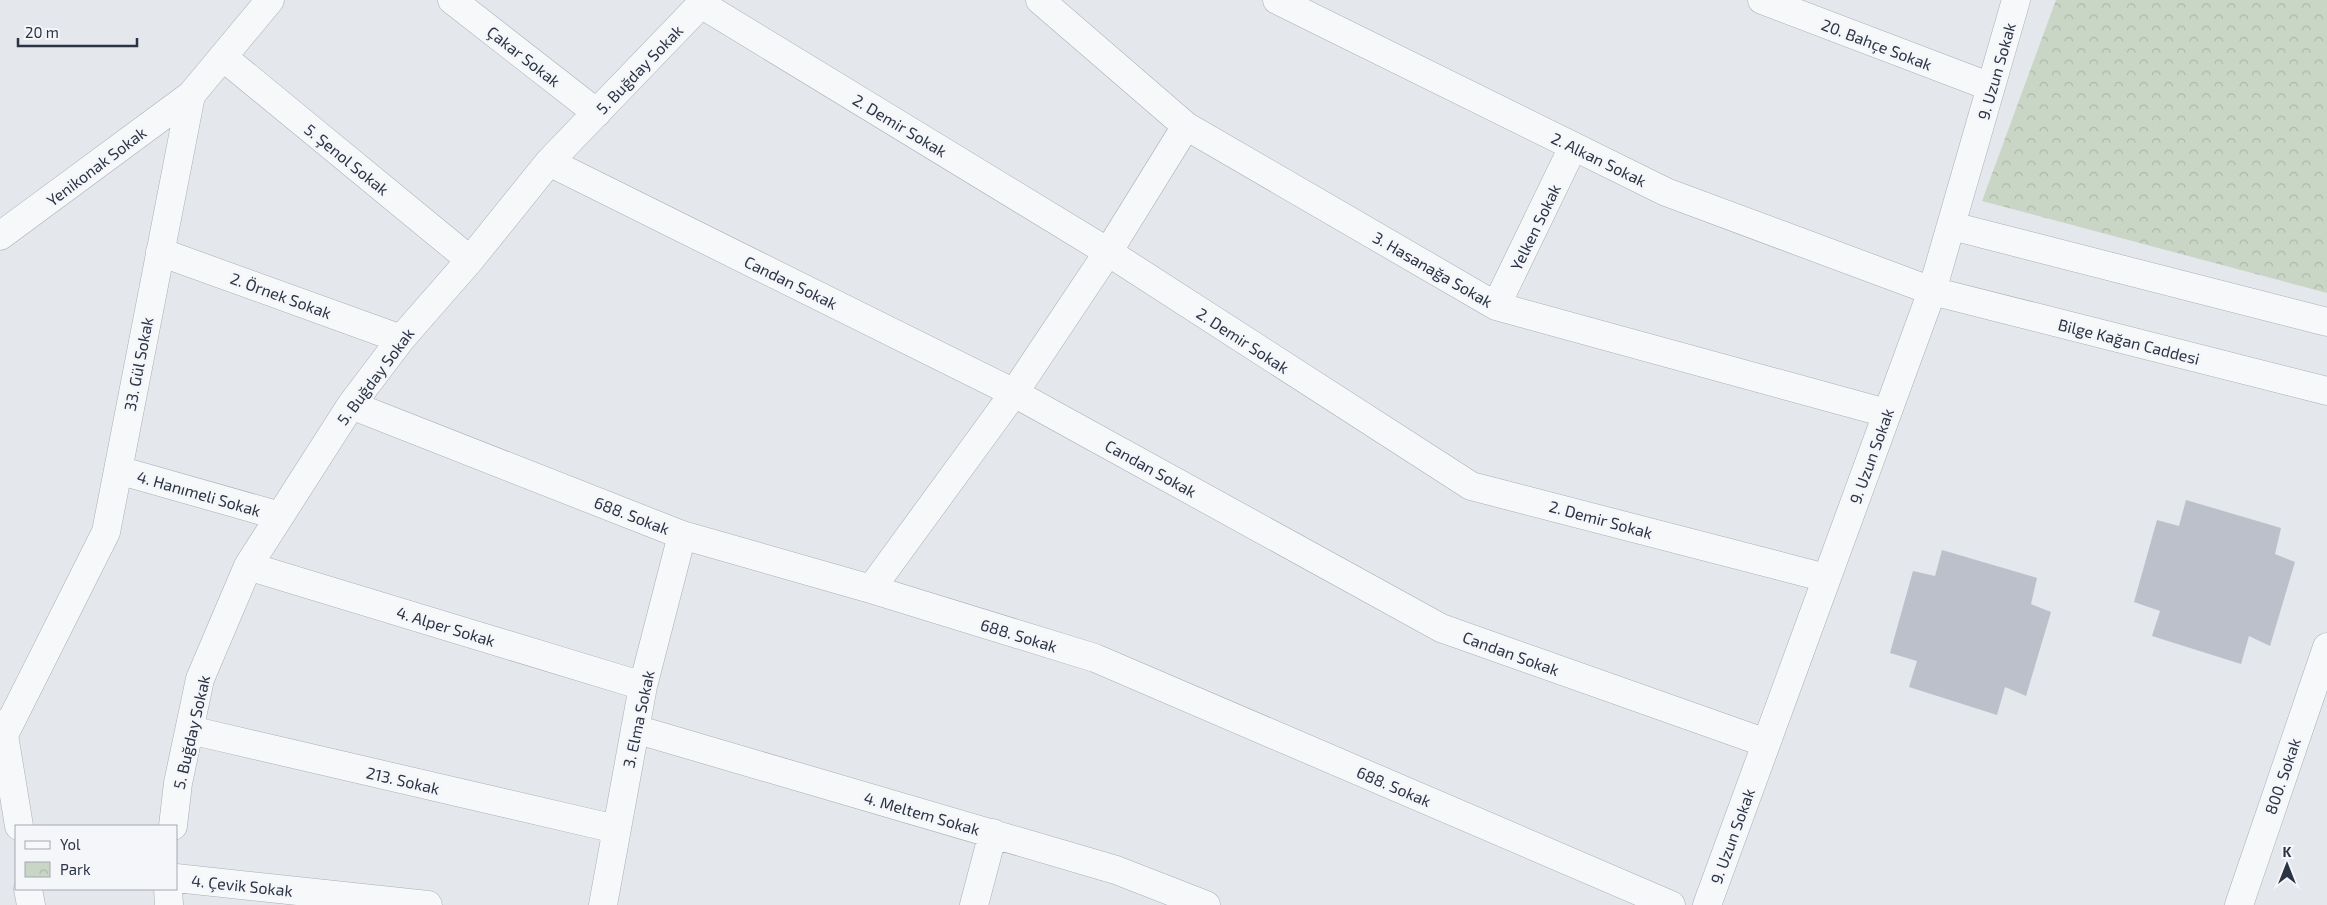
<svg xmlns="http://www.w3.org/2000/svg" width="2327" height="905" viewBox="0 0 2327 905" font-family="'Exo 2',sans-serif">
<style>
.park{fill:url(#park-crowns)}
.building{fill:#bbc0ca}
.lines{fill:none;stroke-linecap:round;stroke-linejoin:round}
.minor-casing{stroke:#a9aeb7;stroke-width:29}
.minor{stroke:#f7f8fa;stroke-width:28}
.labels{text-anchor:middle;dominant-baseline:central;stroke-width:5;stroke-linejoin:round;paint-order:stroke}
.street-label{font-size:16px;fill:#2b3445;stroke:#f4f6f9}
</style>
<defs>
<pattern id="park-crowns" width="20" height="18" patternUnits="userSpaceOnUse" patternTransform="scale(1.25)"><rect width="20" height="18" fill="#c9d6c5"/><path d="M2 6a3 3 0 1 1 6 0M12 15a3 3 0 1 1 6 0" fill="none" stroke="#adb8ab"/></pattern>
</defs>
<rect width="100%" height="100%" fill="#e4e7ec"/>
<path class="park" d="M 2056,0 L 2327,0 L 2327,293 L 1982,201 Z"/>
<path class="building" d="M 2186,500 L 2281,528 L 2275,554 L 2295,562 L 2270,646 L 2249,636 L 2241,664 L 2152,636 L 2160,611 L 2134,602 L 2157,520 L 2179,526 Z
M 1942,550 L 2037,578 L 2031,604 L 2051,612 L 2026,696 L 2005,687 L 1997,715 L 1909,687 L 1917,661 L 1890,653 L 1913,571 L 1935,576 Z"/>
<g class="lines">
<defs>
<path id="minor" d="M 452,0 L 597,113
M 1040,0 L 1186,126 L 1496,306 L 1886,413
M 1277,0 L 1666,192 L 1932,291 L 2327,391
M 1762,0 L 1991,87
M 701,4 L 1108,252 L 1471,486 L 1826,578
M 223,57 L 470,260
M 549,162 L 1014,393 L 1441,628 L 1766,743
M 1952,226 L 2327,322
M 0,236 L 191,95
M 160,252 L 401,339
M 1496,306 L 1573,147
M 351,405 L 682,535 L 871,589 L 1095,658 L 1671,905
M 118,470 L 280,516
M 248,566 L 643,686
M 871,589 L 1014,393 L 1108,252 L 1186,126
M 0,724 L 4,735 L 19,826
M 635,729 L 1116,870 L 1206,905
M 190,730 L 616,829
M 0,737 L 4,735 L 106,532 L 191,95 L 270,0
M 173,826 L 178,783 L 200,679 L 248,566 L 351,405 L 401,339 L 470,260 L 549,162 L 705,0
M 176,878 L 428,905
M 28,889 L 31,905
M 168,889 L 169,905
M 603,905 L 643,686 L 682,535
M 974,905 L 993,833
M 1707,905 L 1932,291 L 2016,0
M 2239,905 L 2327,647"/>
</defs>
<use href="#minor" class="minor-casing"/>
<use href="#minor" class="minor"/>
</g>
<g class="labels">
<g class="street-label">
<text transform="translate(1877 44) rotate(21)">20. Bahçe Sokak</text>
<text transform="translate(524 56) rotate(38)">Çakar Sokak</text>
<text transform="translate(639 69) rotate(-46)">5. Buğday Sokak</text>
<text transform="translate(1996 71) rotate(-74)">9. Uzun Sokak</text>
<text transform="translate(900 125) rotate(31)">2. Demir Sokak</text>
<text transform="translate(347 159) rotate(39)">5. Şenol Sokak</text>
<text transform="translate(1599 159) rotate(26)">2. Alkan Sokak</text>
<text transform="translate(96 166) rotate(-37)">Yenikonak Sokak</text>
<text transform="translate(1535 227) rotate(-64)">Yelken Sokak</text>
<text transform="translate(1433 269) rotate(30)">3. Hasanağa Sokak</text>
<text transform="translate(791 282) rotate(26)">Candan Sokak</text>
<text transform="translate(281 295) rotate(20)">2. Örnek Sokak</text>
<text transform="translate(1243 340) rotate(33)">2. Demir Sokak</text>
<text transform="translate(2129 341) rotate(14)">Bilge Kağan Caddesi</text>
<text transform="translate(138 364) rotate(-79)">33. Gül Sokak</text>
<text transform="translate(375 376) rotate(-53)">5. Buğday Sokak</text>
<text transform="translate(1871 456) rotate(-70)">9. Uzun Sokak</text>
<text transform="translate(1151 468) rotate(29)">Candan Sokak</text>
<text transform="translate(199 493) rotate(16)">4. Hanımeli Sokak</text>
<text transform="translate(632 515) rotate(21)">688. Sokak</text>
<text transform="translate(1601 519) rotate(15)">2. Demir Sokak</text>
<text transform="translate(446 626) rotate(17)">4. Alper Sokak</text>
<text transform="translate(1019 635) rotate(17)">688. Sokak</text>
<text transform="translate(1511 653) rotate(20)">Candan Sokak</text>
<text transform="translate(638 719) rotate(-78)">3. Elma Sokak</text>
<text transform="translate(191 732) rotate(-77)">5. Buğday Sokak</text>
<text transform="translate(2282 776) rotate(-71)">800. Sokak</text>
<text transform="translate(403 780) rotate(13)">213. Sokak</text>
<text transform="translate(1394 786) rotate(23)">688. Sokak</text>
<text transform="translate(922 813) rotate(16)">4. Meltem Sokak</text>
<text transform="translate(1732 836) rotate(-70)">9. Uzun Sokak</text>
<text transform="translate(242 885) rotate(6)">4. Çevik Sokak</text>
</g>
</g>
<rect x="15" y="825" width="162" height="65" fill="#f4f6f9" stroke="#a4a8b1"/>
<rect x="25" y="841" width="25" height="8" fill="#f7f8fa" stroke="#a4a8b1"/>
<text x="60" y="850" font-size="15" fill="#2b3445">Yol</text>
<rect x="25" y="862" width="25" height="15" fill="url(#park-crowns)" stroke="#a4a8b1"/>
<text x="60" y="875" font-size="15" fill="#2b3445">Park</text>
<g transform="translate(2287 865)" stroke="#f4f6f9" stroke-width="4" paint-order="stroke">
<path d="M0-4L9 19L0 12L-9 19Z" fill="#2b3445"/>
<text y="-8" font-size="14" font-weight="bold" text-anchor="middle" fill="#2b3445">K</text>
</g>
<path d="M18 38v8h119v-8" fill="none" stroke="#2b3445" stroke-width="2.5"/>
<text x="25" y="38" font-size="15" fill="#2b3445" stroke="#f4f6f9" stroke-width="4" paint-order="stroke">20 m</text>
</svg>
